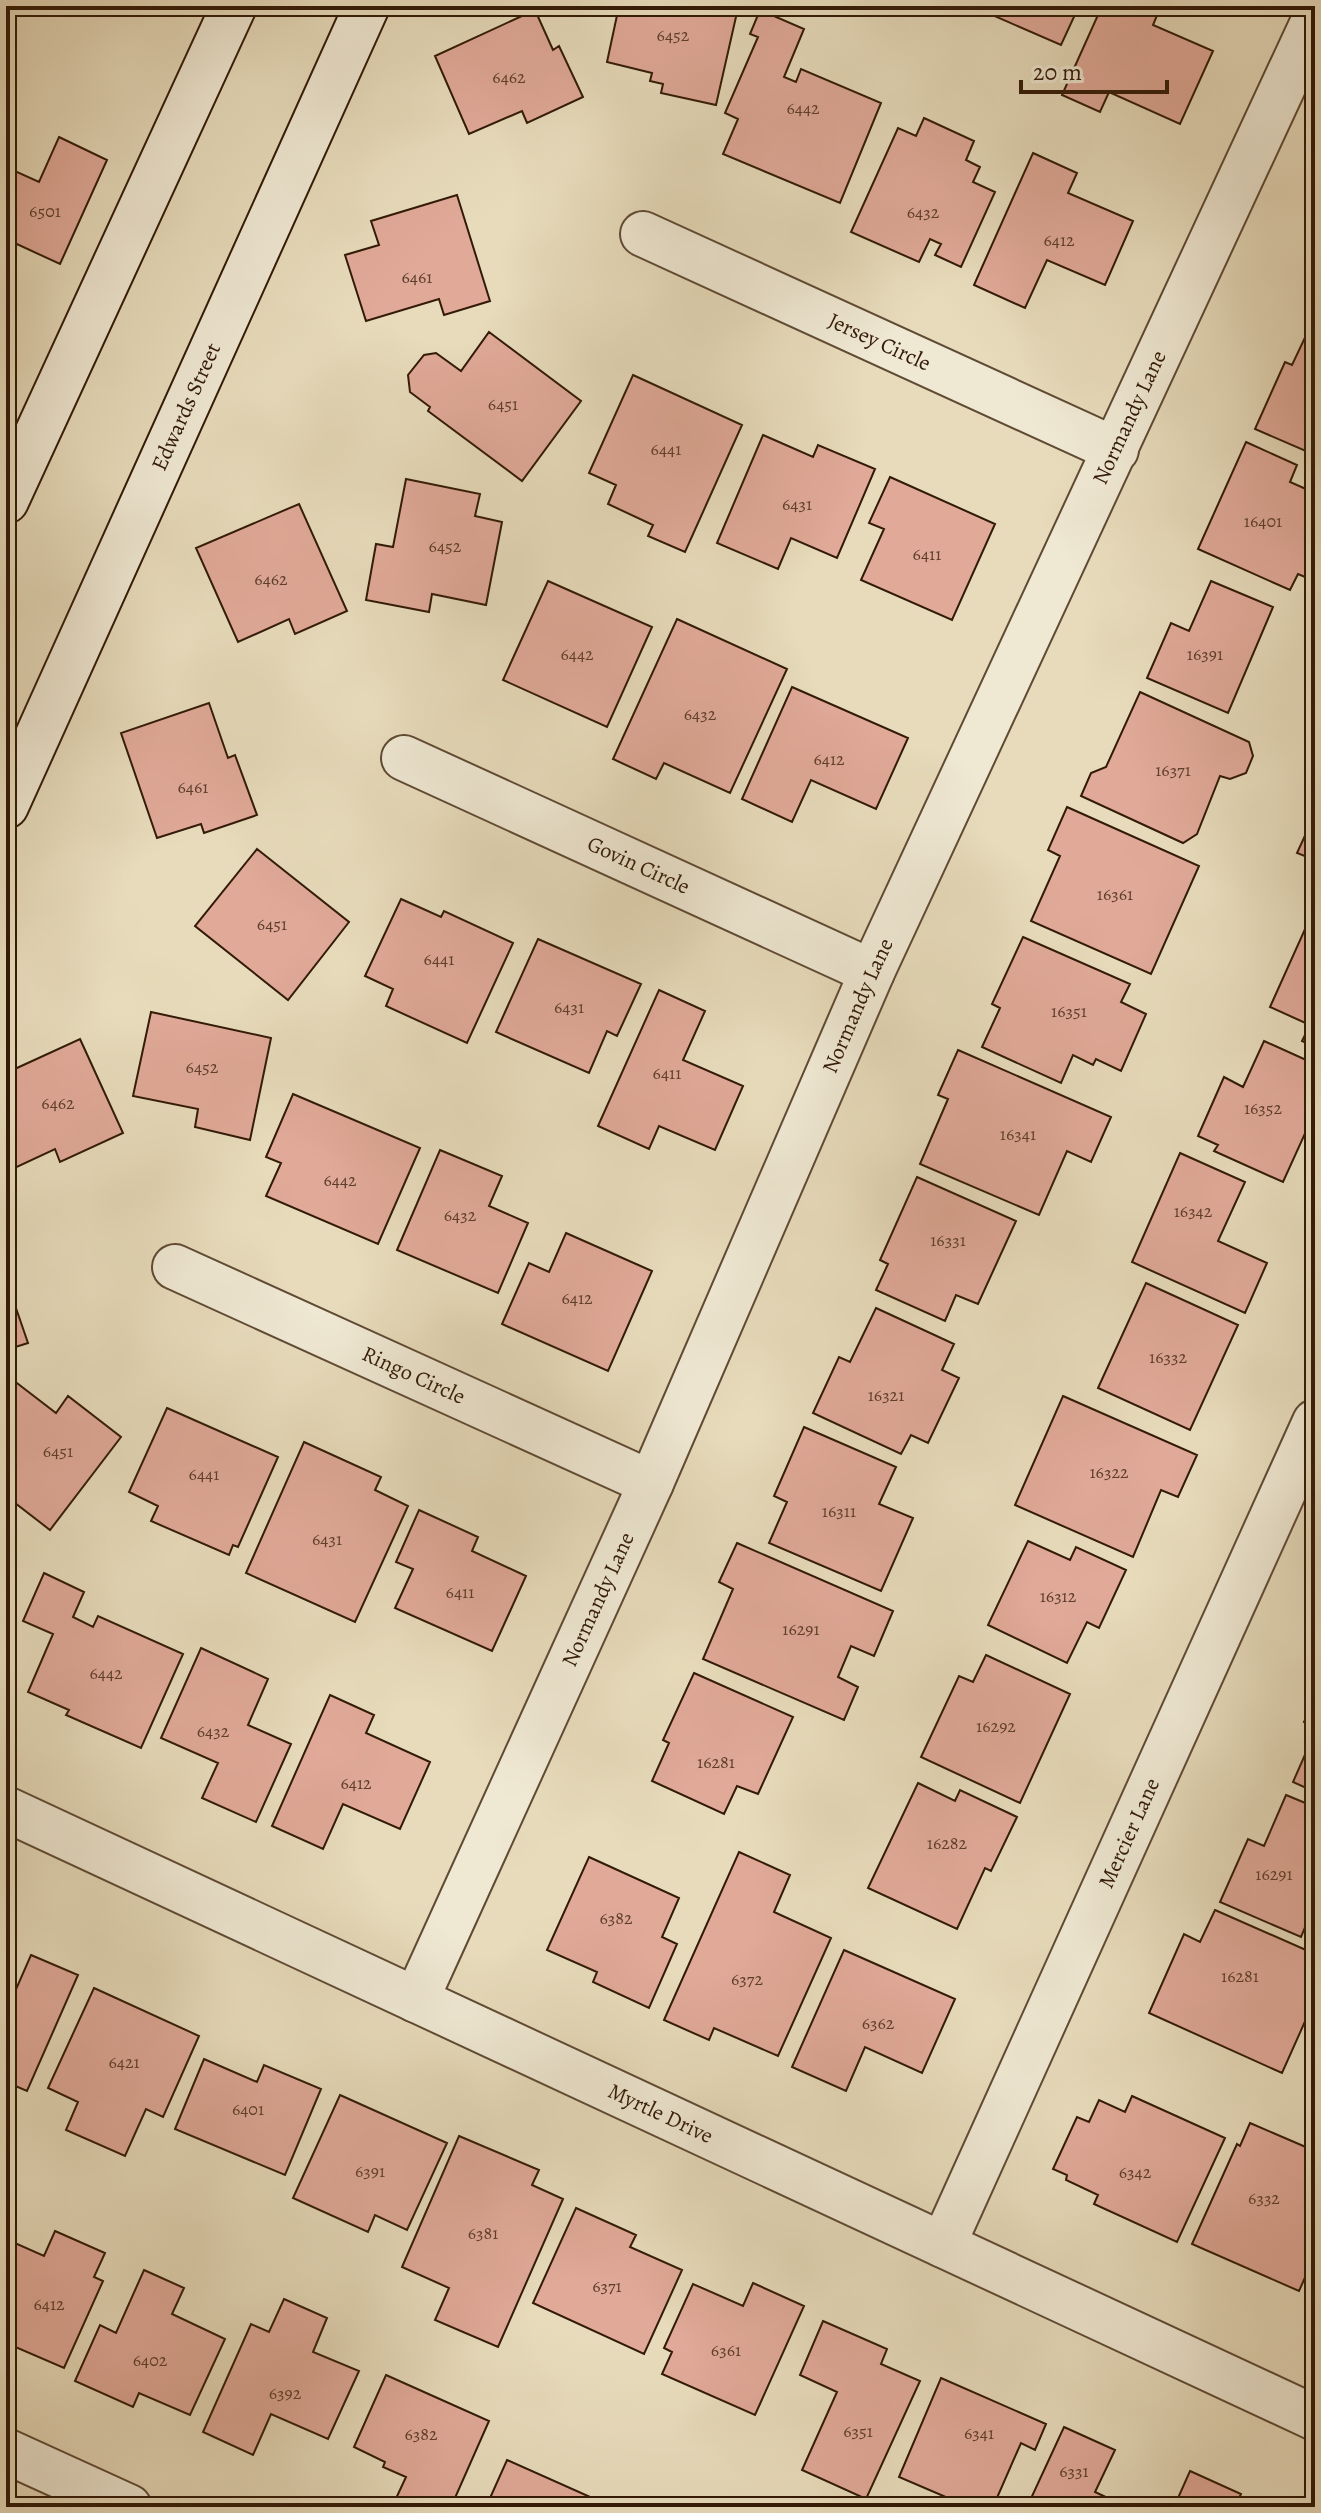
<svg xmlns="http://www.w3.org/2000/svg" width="1321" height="2513" viewBox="0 0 1321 2513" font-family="Alegreya,serif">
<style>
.building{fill:#e0a998;stroke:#321a07;stroke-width:2}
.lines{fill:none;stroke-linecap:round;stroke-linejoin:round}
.minor-casing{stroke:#5f4a34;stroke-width:48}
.secondary-casing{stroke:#321a07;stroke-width:48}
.minor{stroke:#efe8d3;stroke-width:44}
.secondary{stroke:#efe8d3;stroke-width:44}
.labels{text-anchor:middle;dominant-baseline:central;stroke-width:6;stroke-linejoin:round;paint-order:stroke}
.number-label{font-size:18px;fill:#5e3e2b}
.street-label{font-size:22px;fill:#321a07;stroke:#efe8d3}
</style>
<rect width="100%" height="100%" fill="#e7dbbb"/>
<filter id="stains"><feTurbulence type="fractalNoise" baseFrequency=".0025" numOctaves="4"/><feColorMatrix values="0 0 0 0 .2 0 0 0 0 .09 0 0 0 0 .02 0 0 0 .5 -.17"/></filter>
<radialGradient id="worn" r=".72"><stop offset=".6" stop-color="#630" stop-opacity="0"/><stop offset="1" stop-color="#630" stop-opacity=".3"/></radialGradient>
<path class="building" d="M 619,6 L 738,8 L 716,105 L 661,93 L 663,84 L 650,81 L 652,73 L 607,62 Z
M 985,6 L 1079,6 L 1061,45 L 983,11 Z
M 1102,6 L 1161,6 L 1153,25 L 1213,51 L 1180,124 L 1109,92 L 1100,112 L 1062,95 Z
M 535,10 L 553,50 L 559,46 L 583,97 L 527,123 L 522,111 L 469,134 L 435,56 Z
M 760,10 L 804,29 L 784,77 L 796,82 L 801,69 L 881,103 L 840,203 L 723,154 L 738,119 L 725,113 L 758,37 L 750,34 Z
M 924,118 L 974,141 L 966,160 L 980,167 L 973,182 L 995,192 L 961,267 L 935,255 L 941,244 L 930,239 L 919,262 L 851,232 L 898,128 L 916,136 Z
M 59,137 L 107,160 L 60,264 L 6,239 L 6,167 L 39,182 Z
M 1033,153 L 1077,173 L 1068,193 L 1133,221 L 1105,285 L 1047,260 L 1025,308 L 974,285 Z
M 457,195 L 490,301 L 444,315 L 439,299 L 366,321 L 345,255 L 379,245 L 371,221 Z
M 1310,327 L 1315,329 L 1315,455 L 1255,429 L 1285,362 L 1292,365 Z
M 489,332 L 581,401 L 522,481 L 428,411 L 430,407 L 410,392 L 408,375 L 424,355 L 436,353 L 461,371 Z
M 633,375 L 742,425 L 685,552 L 648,536 L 653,525 L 608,504 L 616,485 L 589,473 Z
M 763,435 L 813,457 L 818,445 L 875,469 L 837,558 L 791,538 L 778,569 L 717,543 Z
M 1246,442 L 1297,465 L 1290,482 L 1315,493 L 1315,555 L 1305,577 L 1298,574 L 1290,590 L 1198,549 Z
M 890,477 L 995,524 L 952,620 L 861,580 L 884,529 L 869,523 Z
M 406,479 L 480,494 L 475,516 L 502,522 L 486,605 L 432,594 L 429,612 L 366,600 L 376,544 L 393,547 Z
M 299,504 L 347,611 L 295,634 L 289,619 L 238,642 L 196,548 Z
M 548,581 L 652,627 L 607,727 L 503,680 Z
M 1211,581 L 1273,607 L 1228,713 L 1147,678 L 1171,623 L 1189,631 Z
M 677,619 L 787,669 L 730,793 L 664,763 L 656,779 L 613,759 Z
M 792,687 L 908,738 L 876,809 L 811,780 L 792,822 L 742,799 Z
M 1140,692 L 1249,742 L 1253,756 L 1246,773 L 1230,779 L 1220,776 L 1197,834 L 1183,843 L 1081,796 L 1091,773 L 1106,767 Z
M 209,703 L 228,758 L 235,755 L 257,815 L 204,833 L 201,824 L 157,838 L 121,733 Z
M 1067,807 L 1199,866 L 1151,974 L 1031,921 L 1060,856 L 1048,850 Z
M 1315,814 L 1315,860 L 1297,853 Z
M 257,849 L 349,922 L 288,1000 L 195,926 Z
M 401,899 L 441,917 L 444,911 L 513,943 L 467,1043 L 386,1006 L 393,989 L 365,976 Z
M 1310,918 L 1315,920 L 1315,1047 L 1302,1041 L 1310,1025 L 1270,1007 Z
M 1023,937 L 1130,984 L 1121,1002 L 1146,1014 L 1121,1071 L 1096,1059 L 1093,1065 L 1073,1055 L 1061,1083 L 982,1047 L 1000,1008 L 992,1004 Z
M 538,939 L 641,984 L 617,1036 L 607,1031 L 589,1073 L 496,1032 Z
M 659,990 L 705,1011 L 683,1060 L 743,1086 L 715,1150 L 659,1126 L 649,1149 L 598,1126 Z
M 151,1012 L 271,1038 L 250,1140 L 195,1127 L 198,1109 L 133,1096 Z
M 80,1039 L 123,1133 L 60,1162 L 55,1149 L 6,1172 L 6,1073 Z
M 1264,1041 L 1315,1064 L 1315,1133 L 1307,1129 L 1283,1182 L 1214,1151 L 1218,1145 L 1198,1136 L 1224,1077 L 1243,1087 Z
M 958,1050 L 1111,1117 L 1091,1162 L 1067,1151 L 1039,1215 L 920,1164 L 948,1099 L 938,1095 Z
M 293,1094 L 420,1148 L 378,1244 L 266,1196 L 281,1163 L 266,1157 Z
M 440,1150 L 502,1176 L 489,1206 L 528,1223 L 498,1293 L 397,1250 Z
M 1180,1153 L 1245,1182 L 1218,1241 L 1267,1263 L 1245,1313 L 1132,1262 Z
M 917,1177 L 1016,1221 L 978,1304 L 956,1295 L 945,1321 L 876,1290 L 888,1264 L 880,1260 Z
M 566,1233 L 652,1271 L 608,1371 L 502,1324 L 529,1263 L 549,1272 Z
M 6,1279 L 28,1343 L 6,1350 Z
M 1146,1283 L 1238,1325 L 1190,1430 L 1098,1388 Z
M 876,1308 L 954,1344 L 942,1370 L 959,1378 L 928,1443 L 911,1435 L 901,1454 L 813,1413 L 839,1357 L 850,1362 Z
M 13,1380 L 56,1413 L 68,1396 L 121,1437 L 50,1530 L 6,1496 L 6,1483 L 15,1472 L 6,1465 L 6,1389 Z
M 1063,1396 L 1197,1455 L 1178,1497 L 1161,1490 L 1133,1557 L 1015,1505 Z
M 167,1408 L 278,1457 L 238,1547 L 233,1545 L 229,1555 L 151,1521 L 158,1506 L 129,1492 Z
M 804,1427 L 896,1467 L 879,1504 L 913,1518 L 881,1591 L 769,1543 L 787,1502 L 774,1496 Z
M 304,1442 L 381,1477 L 375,1490 L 408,1506 L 355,1622 L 246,1573 Z
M 419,1510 L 478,1537 L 472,1551 L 526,1576 L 492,1651 L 395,1608 L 413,1569 L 396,1562 Z
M 1028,1541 L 1070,1560 L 1076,1547 L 1126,1570 L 1099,1628 L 1087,1622 L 1067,1663 L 988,1625 Z
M 737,1543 L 893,1611 L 874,1656 L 851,1646 L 838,1677 L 858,1687 L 844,1720 L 703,1659 L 733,1589 L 719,1582 Z
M 44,1573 L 84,1592 L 73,1617 L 93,1627 L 98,1616 L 183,1654 L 141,1748 L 66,1715 L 69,1710 L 28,1692 L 53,1634 L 23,1621 Z
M 201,1648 L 268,1679 L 248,1725 L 291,1744 L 256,1822 L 202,1798 L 218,1763 L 161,1738 Z
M 986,1655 L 1070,1694 L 1020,1803 L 921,1757 L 959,1676 L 973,1682 Z
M 694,1673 L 793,1717 L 758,1794 L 737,1786 L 724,1814 L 652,1781 L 669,1743 L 663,1740 Z
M 330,1695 L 374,1715 L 366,1733 L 430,1762 L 400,1829 L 343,1804 L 323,1849 L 272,1826 Z
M 1315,1699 L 1315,1727 L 1304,1722 Z
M 1315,1732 L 1315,1792 L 1293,1782 Z
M 918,1783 L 955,1801 L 960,1790 L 1017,1817 L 991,1871 L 985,1868 L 957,1929 L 868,1888 Z
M 1286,1795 L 1315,1807 L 1315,1915 L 1311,1913 L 1301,1937 L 1220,1902 L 1248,1839 L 1264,1846 Z
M 739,1852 L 790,1875 L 774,1912 L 831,1938 L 778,2056 L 714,2028 L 709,2040 L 664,2020 Z
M 589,1857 L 679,1898 L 662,1937 L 677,1944 L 649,2008 L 593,1982 L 597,1972 L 547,1950 Z
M 1215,1910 L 1315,1954 L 1315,1999 L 1282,2073 L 1149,2013 L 1184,1934 L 1200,1942 Z
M 844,1950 L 955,1999 L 922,2073 L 865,2047 L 846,2091 L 792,2067 Z
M 31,1955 L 78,1975 L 27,2091 L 6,2082 L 6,1990 L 14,1994 Z
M 94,1988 L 199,2036 L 163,2117 L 146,2109 L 125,2156 L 66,2130 L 78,2102 L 48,2088 Z
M 204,2059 L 257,2082 L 264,2065 L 321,2089 L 285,2175 L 175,2129 Z
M 340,2095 L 447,2143 L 407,2230 L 375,2215 L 368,2232 L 293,2198 Z
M 1132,2096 L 1225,2138 L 1177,2242 L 1094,2204 L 1098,2195 L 1066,2180 L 1067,2175 L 1053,2169 L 1077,2117 L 1089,2122 L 1099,2100 L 1125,2112 Z
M 1250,2123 L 1315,2151 L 1315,2255 L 1299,2291 L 1192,2244 L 1237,2144 L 1240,2146 Z
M 459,2136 L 539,2170 L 532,2185 L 563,2199 L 498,2347 L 435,2320 L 449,2288 L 402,2267 Z
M 576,2208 L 636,2235 L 630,2247 L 682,2270 L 644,2354 L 533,2303 Z
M 55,2231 L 105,2253 L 94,2277 L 103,2281 L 64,2368 L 6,2343 L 11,2329 L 6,2327 L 6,2239 L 44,2256 Z
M 144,2270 L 184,2288 L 172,2314 L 225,2339 L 190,2415 L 139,2393 L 133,2407 L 75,2381 L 100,2325 L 116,2333 Z
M 753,2283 L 804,2306 L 755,2415 L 662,2374 L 672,2352 L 664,2348 L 693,2284 L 743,2306 Z
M 284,2299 L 327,2318 L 313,2352 L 359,2371 L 328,2439 L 271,2414 L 253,2455 L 203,2432 L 251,2324 L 269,2332 Z
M 823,2321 L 887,2349 L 881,2364 L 920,2381 L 866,2499 L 802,2470 L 837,2392 L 800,2375 Z
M 386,2375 L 489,2421 L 451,2507 L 392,2507 L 406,2477 L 383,2467 L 385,2462 L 354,2447 Z
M 941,2378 L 1046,2424 L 1035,2450 L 1021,2443 L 993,2507 L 969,2507 L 899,2477 Z
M 1064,2427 L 1115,2450 L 1095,2492 L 1127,2507 L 1027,2507 Z
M 507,2460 L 597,2500 L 594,2507 L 486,2507 Z
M 1190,2471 L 1241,2494 L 1235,2507 L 1174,2507 Z"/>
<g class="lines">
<defs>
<g id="minor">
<path id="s1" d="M 643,234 L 1116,450"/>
<path id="s2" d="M 404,758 L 872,972"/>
<path id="s3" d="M 175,1267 L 651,1483"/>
<path id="s4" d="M 6,1809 L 1315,2418"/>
<path id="s5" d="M 416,2000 L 651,1483 L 872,972 L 1315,18"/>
<path id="s6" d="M 943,2245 L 1315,1422"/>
<path d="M 6,2451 L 129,2507"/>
</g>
<g id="secondary">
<path d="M 6,501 L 234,6"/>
<path id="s7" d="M 6,806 L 367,6"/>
</g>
</defs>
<use href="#minor" class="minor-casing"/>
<use href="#secondary" class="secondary-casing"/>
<use href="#minor" class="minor"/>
<use href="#secondary" class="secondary"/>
</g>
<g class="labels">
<g class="number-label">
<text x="673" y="35">6452</text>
<text x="509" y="77">6462</text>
<text x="803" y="108">6442</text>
<text x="45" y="211">6501</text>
<text x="923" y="212">6432</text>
<text x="1059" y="240">6412</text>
<text x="417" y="277">6461</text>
<text x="503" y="404">6451</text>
<text x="666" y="449">6441</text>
<text x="797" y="504">6431</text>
<text x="1263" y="521">16401</text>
<text x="445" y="546">6452</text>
<text x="927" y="554">6411</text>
<text x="271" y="579">6462</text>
<text x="577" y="654">6442</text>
<text x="1205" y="654">16391</text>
<text x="700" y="714">6432</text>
<text x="829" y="759">6412</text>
<text x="1173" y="770">16371</text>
<text x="193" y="787">6461</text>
<text x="1115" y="894">16361</text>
<text x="272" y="924">6451</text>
<text x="439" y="959">6441</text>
<text x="569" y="1007">6431</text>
<text x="1069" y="1011">16351</text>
<text x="202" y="1067">6452</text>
<text x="667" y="1073">6411</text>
<text x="58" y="1103">6462</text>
<text x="1263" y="1108">16352</text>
<text x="1018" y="1134">16341</text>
<text x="340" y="1180">6442</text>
<text x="1193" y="1211">16342</text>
<text x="460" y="1215">6432</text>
<text x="948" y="1240">16331</text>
<text x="577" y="1298">6412</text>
<text x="1168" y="1357">16332</text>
<text x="886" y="1395">16321</text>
<text x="58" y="1451">6451</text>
<text x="1109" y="1472">16322</text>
<text x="204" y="1474">6441</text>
<text x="839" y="1511">16311</text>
<text x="327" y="1539">6431</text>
<text x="460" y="1592">6411</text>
<text x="1058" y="1596">16312</text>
<text x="801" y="1629">16291</text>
<text x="106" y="1673">6442</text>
<text x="996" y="1726">16292</text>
<text x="213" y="1731">6432</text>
<text x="716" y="1762">16281</text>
<text x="356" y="1783">6412</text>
<text x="947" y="1843">16282</text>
<text x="1274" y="1874">16291</text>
<text x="616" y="1918">6382</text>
<text x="1240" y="1976">16281</text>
<text x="747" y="1979">6372</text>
<text x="878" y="2023">6362</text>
<text x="124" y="2062">6421</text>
<text x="248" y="2109">6401</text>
<text x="370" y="2171">6391</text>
<text x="1135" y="2172">6342</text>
<text x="1264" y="2198">6332</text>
<text x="483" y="2233">6381</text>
<text x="607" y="2286">6371</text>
<text x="49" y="2304">6412</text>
<text x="726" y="2350">6361</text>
<text x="150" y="2360">6402</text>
<text x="285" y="2393">6392</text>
<text x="858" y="2431">6351</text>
<text x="979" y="2433">6341</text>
<text x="421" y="2434">6382</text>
<text x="1074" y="2471">6331</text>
</g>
<g class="street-label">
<text stroke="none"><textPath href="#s1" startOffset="260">Jersey Circle</textPath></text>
<text stroke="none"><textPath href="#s7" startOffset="438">Edwards Street</textPath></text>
<text stroke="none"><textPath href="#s5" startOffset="1736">Normandy Lane</textPath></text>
<text stroke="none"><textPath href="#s2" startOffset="258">Govin Circle</textPath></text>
<text stroke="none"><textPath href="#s5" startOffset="1088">Normandy Lane</textPath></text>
<text stroke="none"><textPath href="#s3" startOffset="262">Ringo Circle</textPath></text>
<text stroke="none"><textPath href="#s5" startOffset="440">Normandy Lane</textPath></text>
<text stroke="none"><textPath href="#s6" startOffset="452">Mercier Lane</textPath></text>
<text stroke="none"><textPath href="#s4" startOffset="722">Myrtle Drive</textPath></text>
</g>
</g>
<rect width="1321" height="2513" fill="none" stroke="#e7dbbb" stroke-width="32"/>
<rect x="8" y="8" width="1305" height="2497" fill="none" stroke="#321a07" stroke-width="4"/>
<rect x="16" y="16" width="1289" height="2481" fill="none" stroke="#321a07" stroke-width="2"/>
<path d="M1021 80v12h146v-12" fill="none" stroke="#321a07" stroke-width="4"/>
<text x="1033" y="80" font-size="24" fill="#321a07" stroke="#efe8d3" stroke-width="6" paint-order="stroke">20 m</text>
<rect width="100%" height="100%" filter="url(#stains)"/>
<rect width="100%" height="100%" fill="url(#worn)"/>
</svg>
